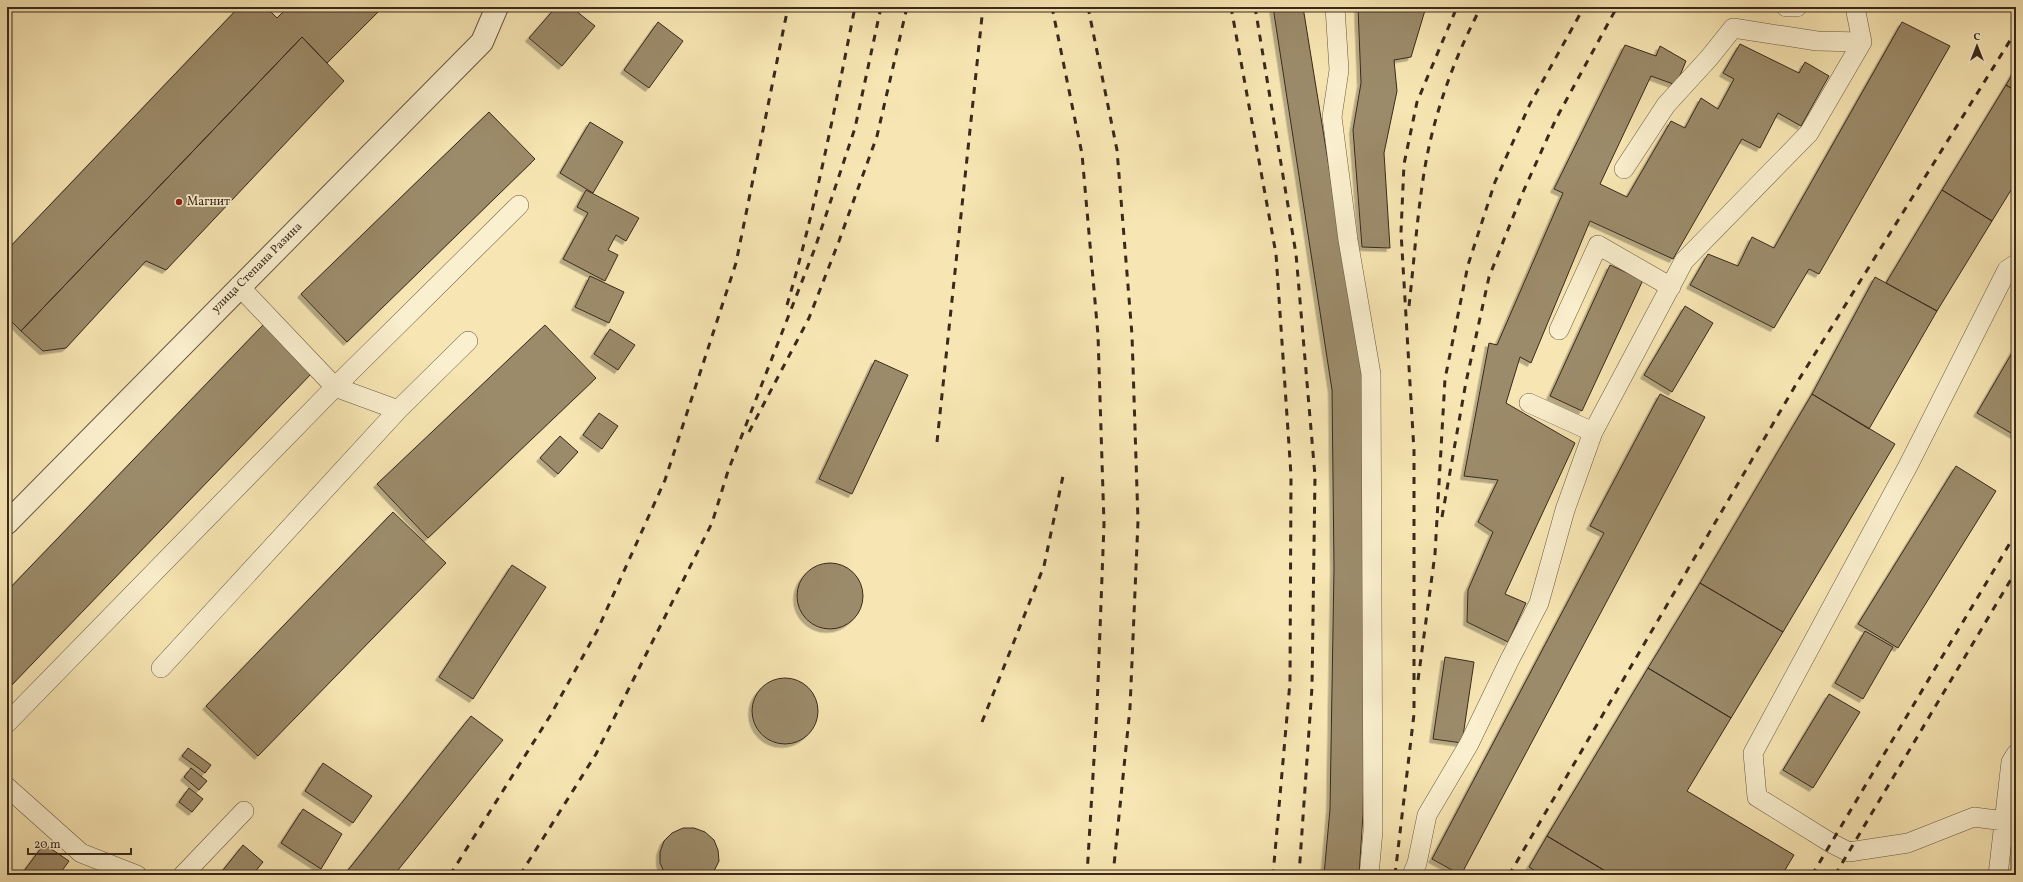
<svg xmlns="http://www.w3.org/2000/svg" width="2023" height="882" viewBox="0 0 2023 882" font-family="Vollkorn,serif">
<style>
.building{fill:#9c8b6b;stroke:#3a291d;filter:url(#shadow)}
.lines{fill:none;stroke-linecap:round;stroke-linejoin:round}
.service-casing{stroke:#695842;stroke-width:20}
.minor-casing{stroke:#695842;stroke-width:24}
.service{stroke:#faefce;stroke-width:19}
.minor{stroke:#faefce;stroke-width:22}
.rail{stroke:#3a291d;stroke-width:3;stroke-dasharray:7 7;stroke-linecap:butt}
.poi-dot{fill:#8f2418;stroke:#faefce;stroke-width:1.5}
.labels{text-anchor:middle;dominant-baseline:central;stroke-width:3.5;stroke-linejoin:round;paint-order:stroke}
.poi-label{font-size:12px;fill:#3a291d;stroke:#faefce;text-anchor:start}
.street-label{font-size:12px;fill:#3a291d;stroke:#faefce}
</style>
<defs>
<filter id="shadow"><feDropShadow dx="-3.5" dy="3.5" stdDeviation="0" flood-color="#0004"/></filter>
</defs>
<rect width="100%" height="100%" fill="#f7e6b3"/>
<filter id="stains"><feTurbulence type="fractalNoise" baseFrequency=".005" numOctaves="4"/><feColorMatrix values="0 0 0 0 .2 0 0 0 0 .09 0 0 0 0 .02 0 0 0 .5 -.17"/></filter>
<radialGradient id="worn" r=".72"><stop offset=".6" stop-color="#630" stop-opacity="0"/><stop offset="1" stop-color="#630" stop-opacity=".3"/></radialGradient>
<path class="building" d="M 239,7 L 266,7 L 277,18 L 288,7 L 383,7 L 327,63 L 302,37 L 21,331 L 7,317 L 7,250 Z
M 556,7 L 571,7 L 595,26 L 562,66 L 529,38 Z
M 1273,7 L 1303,7 L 1365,389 L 1368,568 L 1363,814 L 1359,875 L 1324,875 L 1330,809 L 1334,568 L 1332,390 Z
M 1358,7 L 1426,7 L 1411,57 L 1394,60 L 1397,91 L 1384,153 L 1390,248 L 1362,247 L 1353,130 L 1361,83 Z
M 658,22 L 683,41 L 649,88 L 624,70 Z
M 1902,22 L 1950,46 L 1819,274 L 1809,269 L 1774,328 L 1690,285 L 1708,254 L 1738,266 L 1752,237 L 1774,248 Z
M 302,37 L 344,81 L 166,270 L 146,261 L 66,348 L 43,351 L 21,331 Z
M 1740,44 L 1799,73 L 1805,62 L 1829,76 L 1801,126 L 1778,113 L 1760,148 L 1742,139 L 1673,259 L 1590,221 L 1531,363 L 1520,357 L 1506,403 L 1575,443 L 1505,594 L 1526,603 L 1508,642 L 1467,622 L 1468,590 L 1493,532 L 1478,522 L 1498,480 L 1464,476 L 1489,343 L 1497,345 L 1563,193 L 1554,189 L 1625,45 L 1656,56 L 1660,46 L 1686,61 L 1676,85 L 1651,76 L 1600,184 L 1627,197 L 1671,121 L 1685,128 L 1701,98 L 1718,109 L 1734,79 L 1723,73 Z
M 2016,68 L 2016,91 L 2006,85 Z
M 2006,85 L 2016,91 L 2016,182 L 1992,221 L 1942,190 Z
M 489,112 L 535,159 L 347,342 L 301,294 Z
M 590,122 L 623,142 L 593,193 L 560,173 Z
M 586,190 L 639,218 L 626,241 L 616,235 L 608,250 L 618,255 L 605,281 L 563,259 L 588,213 L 577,207 Z
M 1942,190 L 1992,221 L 1937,311 L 1886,283 Z
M 1610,265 L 1643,280 L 1582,411 L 1550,396 Z
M 590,276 L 624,292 L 609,323 L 575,307 Z
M 1875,277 L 1937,311 L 1869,429 L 1812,394 Z
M 1685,306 L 1713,323 L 1672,392 L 1644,375 Z
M 263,325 L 312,373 L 7,690 L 7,591 Z
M 545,325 L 596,378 L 428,538 L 377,484 Z
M 610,329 L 635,345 L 618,370 L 594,354 Z
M 2016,346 L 2016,436 L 1977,413 Z
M 875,360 L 908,375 L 852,494 L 819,479 Z
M 1660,394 L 1705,417 L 1461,875 L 1432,859 L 1604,533 L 1590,526 Z
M 1812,394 L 1895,444 L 1783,632 L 1700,583 Z
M 599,413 L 618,426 L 602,449 L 583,435 Z
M 560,436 L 578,452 L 558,474 L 540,458 Z
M 1956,466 L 1996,491 L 1898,648 L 1858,624 Z
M 393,512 L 446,563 L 258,756 L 206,706 Z
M797 596a33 33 0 1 1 66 0a33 33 0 1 1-66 0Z
M 512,565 L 546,587 L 473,699 L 439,677 Z
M 1700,583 L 1783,632 L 1731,718 L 1648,668 Z
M 1865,631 L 1893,647 L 1863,699 L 1835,683 Z
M 1445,657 L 1474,662 L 1462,743 L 1433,739 Z
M 1648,668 L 1731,718 L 1687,791 L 1794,855 L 1782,875 L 1612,875 L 1547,836 Z
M752 711a33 33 0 1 1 66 0a33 33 0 1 1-66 0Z
M 1829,694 L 1860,712 L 1813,788 L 1783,770 Z
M 471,716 L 503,740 L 394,875 L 344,875 Z
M 188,748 L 211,765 L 205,773 L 182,756 Z
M 323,763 L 372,796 L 353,823 L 305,791 Z
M 191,768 L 207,781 L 199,790 L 184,777 Z
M 189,788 L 203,799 L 192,812 L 179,802 Z
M 303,809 L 342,834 L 321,869 L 281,843 Z
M 683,828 L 694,828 L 705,832 L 714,840 L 718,850 L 719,861 L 712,875 L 665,874 L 660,863 L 660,852 L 664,841 L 672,833 Z
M 1547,836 L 1612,875 L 1542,875 L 1529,867 Z
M 44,844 L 69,861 L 59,875 L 21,875 Z
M 243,845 L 263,862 L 254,873 L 257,875 L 219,875 Z"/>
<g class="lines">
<defs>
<path id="service" d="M 1335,7 L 1339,70 L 1332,117 L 1348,240 L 1371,374 L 1373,831 L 1369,875
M 1786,7 L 1797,7
M 1624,169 L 1666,105 L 1709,58 L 1733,28 L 1817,41 L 1862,42
M 239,286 L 335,387 L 398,410 L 468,341
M 1559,330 L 1598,245 L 1671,287
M 1529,403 L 1593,432
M 161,668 L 398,410
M 7,723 L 335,387 L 519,205
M 7,787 L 81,853 L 137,875
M 2004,821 L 1974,817 L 1908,843 L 1849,852 L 1831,843 L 1757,797 L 1753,753 L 1909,464 L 2007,270 L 2016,264
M 183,875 L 244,811
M 1412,875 L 1417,863 L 1427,815 L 1469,744 L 1509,661 L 1539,603 L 1565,510 L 1593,432 L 1684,261 L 1809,133 L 1862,42 L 1855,7
M 1998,875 L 2011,762 L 2016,754"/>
<path id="minor" d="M 7,523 L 482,42 L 497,7"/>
</defs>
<use href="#service" class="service-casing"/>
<use href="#minor" class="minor-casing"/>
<use href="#service" class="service"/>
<use href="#minor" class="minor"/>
<path class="rail" d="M 1052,7 L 1082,154 L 1098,335 L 1104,524 L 1097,709 L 1087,875
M 1088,7 L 1117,150 L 1132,335 L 1138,521 L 1130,708 L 1113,875
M 1231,7 L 1276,254 L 1291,475 L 1290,682 L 1273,875
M 1255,7 L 1296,254 L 1315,476 L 1312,687 L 1299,875
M 787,305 C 816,207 835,107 855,7
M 1409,306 C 1414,262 1417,217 1424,173 C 1433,116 1454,58 1481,7
M 749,432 L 809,318 L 839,241 L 877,136 L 907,7
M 937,442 L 983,7
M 1442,517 L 1466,382 L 1489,277 L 1523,192 L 1556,119 L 1617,7
M 1418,680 L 1435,554 L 1445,379 L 1468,265 L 1495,182 L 1530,104 L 1584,7
M 982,722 L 1044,566 L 1063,476
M 450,875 L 550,716 L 597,631 L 665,480 L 736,263 L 788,7
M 520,875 L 596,754 L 712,523 L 728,471 L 815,248 L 855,128 L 881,7
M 1395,875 L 1414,714 L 1414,451 L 1401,232 L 1404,164 L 1417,102 L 1457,7
M 1509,875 L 1798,381 L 2016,31
M 1812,875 L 2016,533
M 1835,875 L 2016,571"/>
</g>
<circle class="poi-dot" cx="179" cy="202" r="4"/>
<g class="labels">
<g class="poi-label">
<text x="187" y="202">Магнит</text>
</g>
<g class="street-label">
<text transform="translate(257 268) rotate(-45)">улица Степана Разина</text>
</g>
</g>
<rect width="2023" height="882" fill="none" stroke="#f7e6b3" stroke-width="24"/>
<rect x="8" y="8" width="2007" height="866" fill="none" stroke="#3a291d" stroke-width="2"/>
<rect x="12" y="12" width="1999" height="858" fill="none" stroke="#3a291d"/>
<g transform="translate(1977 46)" stroke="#faefce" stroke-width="3" paint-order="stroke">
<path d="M0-3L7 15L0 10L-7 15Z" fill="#3a291d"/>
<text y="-6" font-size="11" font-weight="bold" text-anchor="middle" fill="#3a291d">С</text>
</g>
<path d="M28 848v6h103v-6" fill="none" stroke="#3a291d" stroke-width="2"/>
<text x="34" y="848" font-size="12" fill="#3a291d" stroke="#faefce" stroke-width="3" paint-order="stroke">20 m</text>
<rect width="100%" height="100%" filter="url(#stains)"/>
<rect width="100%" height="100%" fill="url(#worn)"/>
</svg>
